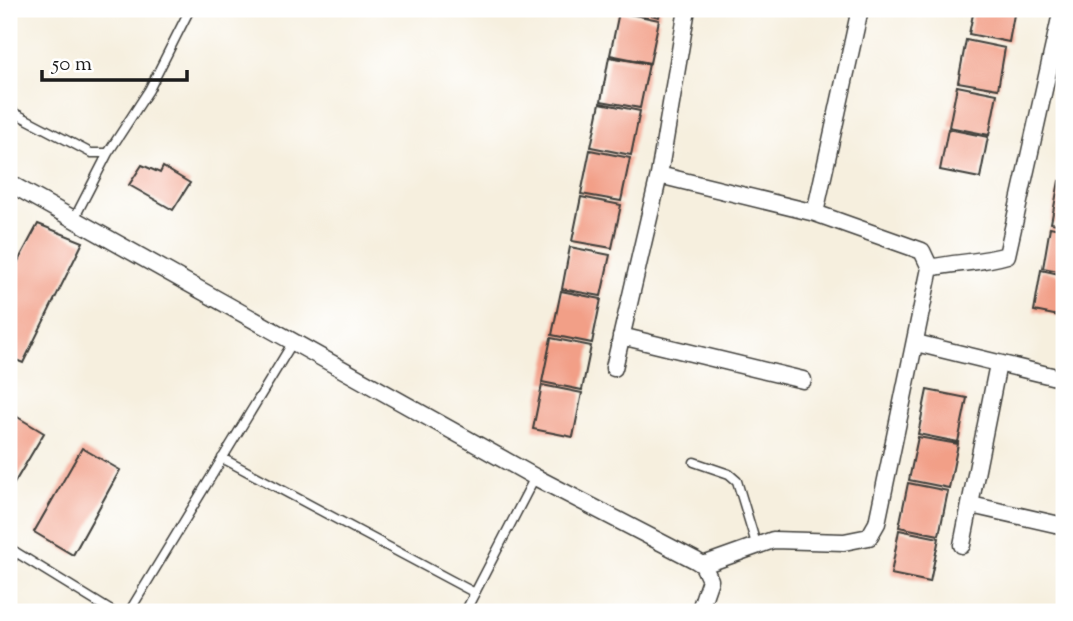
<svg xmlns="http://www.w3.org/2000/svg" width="1073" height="621" viewBox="0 0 1073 621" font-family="'Sorts Mill Goudy',serif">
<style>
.building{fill:#f29f87}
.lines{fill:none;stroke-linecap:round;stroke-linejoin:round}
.lane-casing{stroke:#3d3c39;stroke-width:11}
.street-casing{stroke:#3d3c39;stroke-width:19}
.lane{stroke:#fff;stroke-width:8}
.street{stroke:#fff;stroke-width:16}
</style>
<rect width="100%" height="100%" fill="#fff"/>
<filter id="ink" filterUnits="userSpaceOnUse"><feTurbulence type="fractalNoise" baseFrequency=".0143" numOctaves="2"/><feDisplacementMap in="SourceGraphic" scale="14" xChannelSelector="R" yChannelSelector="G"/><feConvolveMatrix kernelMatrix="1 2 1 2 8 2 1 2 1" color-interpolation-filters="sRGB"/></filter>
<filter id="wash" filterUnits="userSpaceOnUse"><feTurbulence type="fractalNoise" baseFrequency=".00686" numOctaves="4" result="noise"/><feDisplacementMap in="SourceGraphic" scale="28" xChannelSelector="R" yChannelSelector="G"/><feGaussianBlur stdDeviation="1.57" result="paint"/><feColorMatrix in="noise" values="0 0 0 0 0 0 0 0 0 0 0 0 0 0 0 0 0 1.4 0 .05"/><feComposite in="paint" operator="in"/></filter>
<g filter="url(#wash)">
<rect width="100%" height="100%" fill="#f6efde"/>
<g id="blocks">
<path class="building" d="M 626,9 L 661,9 L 659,17 Z
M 974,9 L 1015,9 L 1009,42 L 969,34 Z
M 619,12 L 659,20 L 650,63 L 610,55 Z
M 966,40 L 1005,48 L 998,89 L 958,82 Z
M 609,57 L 649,64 L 640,108 L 601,101 Z
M 957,86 L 997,94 L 989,135 L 949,127 Z
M 600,103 L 640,111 L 631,155 L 591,147 Z
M 948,129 L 988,137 L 980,178 L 940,170 Z
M 590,150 L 630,158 L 621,201 L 581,194 Z
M 142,165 L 160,173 L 163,167 L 190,183 L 173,210 L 129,185 Z
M 1059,181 L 1064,182 L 1064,225 L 1051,223 Z
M 581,197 L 621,205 L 612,248 L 572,241 Z
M 38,224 L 83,242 L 23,363 L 9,357 L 9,278 Z
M 1050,227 L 1064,230 L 1064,272 L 1043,268 Z
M 570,247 L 610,255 L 601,296 L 562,289 Z
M 1041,270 L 1064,275 L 1064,317 L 1034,311 Z
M 561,291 L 601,299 L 592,343 L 552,335 Z
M 551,338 L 591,346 L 582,390 L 542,382 Z
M 542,385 L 582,393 L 573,437 L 533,429 Z
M 927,390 L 967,398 L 958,442 L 918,434 Z
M 9,412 L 44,433 L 9,492 Z
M 918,437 L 958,444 L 949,488 L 909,480 Z
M 82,448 L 120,470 L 73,555 L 34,532 Z
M 908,483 L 948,491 L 939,535 L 899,527 Z
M 899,530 L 939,538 L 930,582 L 891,574 Z"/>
</g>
</g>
<g filter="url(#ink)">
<use href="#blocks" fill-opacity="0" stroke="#3d3c39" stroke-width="2"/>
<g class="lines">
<defs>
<path id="lane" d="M 9,110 L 91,153 L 108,153 L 149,90 L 190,9
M 74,219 L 108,153
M 222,458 L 475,593
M 694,462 L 729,474 L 737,481 L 757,547
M 9,548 L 113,612
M 9,564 L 16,552
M 129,612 L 293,342
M 465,612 L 535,477"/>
<path id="street" d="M 659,175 L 815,213 L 922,251 L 930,268 L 877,523 L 869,537 L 844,542 L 773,540 L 703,565
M 9,183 L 535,477 L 695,560 L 703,565 L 710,580 L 699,612
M 815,213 L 860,9
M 930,268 C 956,262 981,263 1007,255 L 1062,9
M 621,336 L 803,380
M 916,343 L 1064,379
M 614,368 L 659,175 L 687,9
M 971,505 L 1064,526
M 962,545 L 998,364"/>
</defs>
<use href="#lane" class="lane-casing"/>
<use href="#street" class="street-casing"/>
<use href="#lane" class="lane"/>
<use href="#street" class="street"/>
</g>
</g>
<rect width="1073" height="621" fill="none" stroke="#fff" stroke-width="35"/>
<path d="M42 70v10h145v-10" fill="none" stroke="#1c1c1c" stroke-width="3.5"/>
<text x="52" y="70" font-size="21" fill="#1c1c1c" stroke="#ffffff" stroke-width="5" paint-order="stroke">50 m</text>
</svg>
